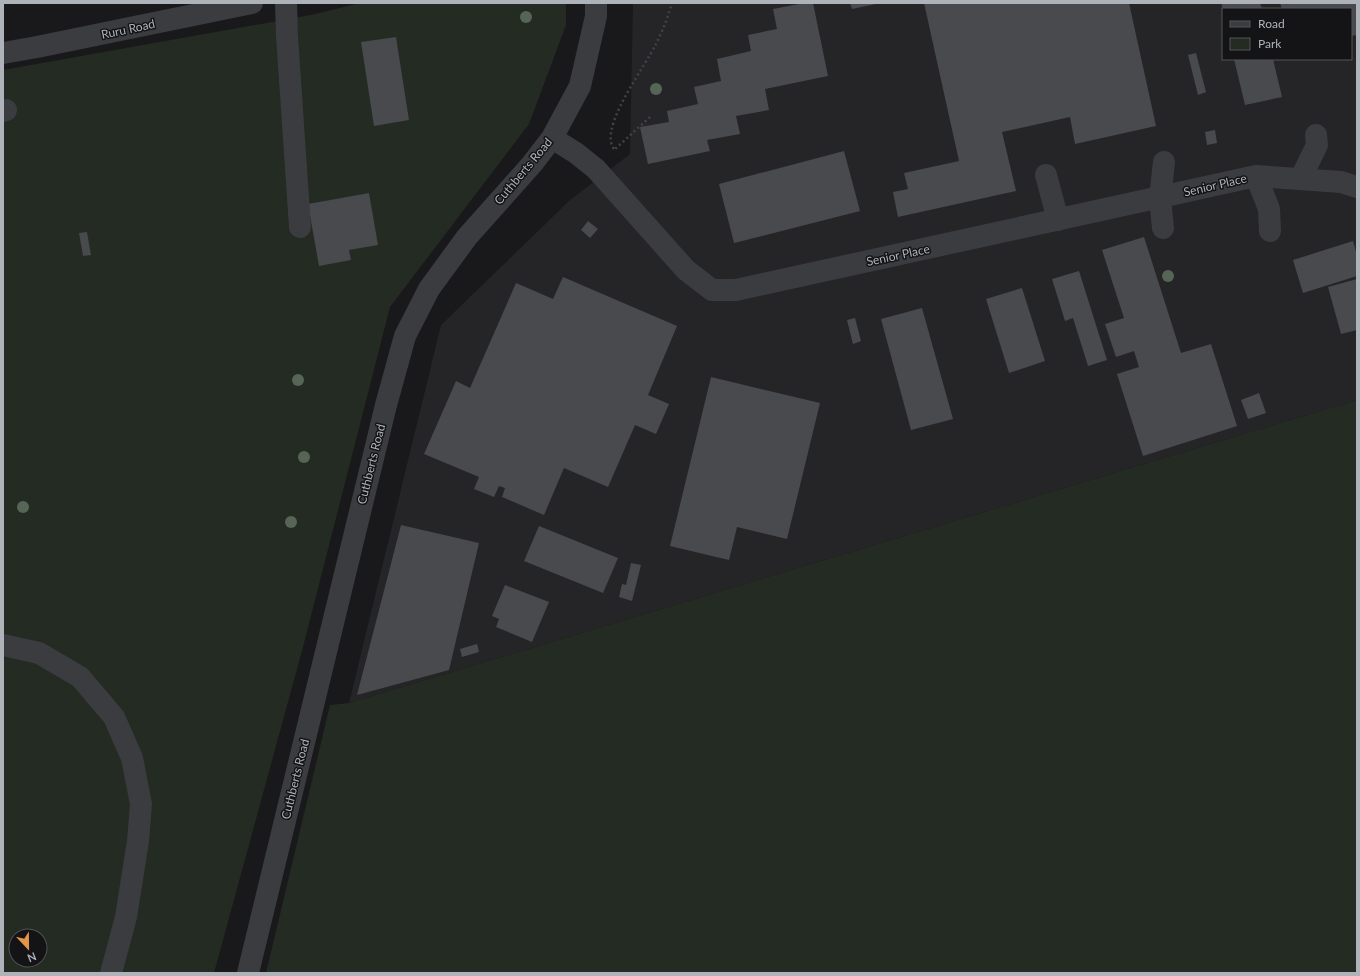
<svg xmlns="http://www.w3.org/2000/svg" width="1360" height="976" viewBox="0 0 1360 976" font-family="Lato,sans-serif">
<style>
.built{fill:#252528;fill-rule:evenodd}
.green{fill:#232b23;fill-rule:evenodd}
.building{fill:#484a4d}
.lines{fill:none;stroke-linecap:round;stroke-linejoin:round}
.path{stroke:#404346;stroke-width:2.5;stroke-dasharray:2 3;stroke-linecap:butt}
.minor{stroke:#3a3c40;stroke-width:22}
.tree{fill:#566555}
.labels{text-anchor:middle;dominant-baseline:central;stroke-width:3;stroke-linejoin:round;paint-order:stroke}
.street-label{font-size:12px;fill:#adb3b9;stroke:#141416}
</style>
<rect width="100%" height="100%" fill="#19191b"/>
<path class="built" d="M 633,3 L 1357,3 L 1357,400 L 349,703 L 441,325 L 569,201 L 630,154 ZM 1223,9 L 1351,9 L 1351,59 L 1223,59 Z"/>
<path class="green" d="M 360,3 L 566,3 L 566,25 L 529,124 L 390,307 L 303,647 L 214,973 L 3,973 L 3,70 L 311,15 ZM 16,936 L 40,936 L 40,960 L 16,960 Z
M 1357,400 L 1357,973 L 266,973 L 330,705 L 349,703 Z"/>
<path class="building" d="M 804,3 L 813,3 L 828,76 L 765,89 L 769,110 L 736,116 L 740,134 L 707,140 L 710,151 L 648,164 L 640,127 L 669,122 L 667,111 L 698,104 L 694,87 L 721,81 L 717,59 L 751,51 L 748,35 L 777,29 L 773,9 Z
M 850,3 L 876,3 L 876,4 L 852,9 Z
M 924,3 L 1129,3 L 1156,126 L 1075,144 L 1070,117 L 1002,132 L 1016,191 L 898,217 L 893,192 L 908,189 L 904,173 L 959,161 Z
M 1221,3 L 1260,3 L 1262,9 L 1223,9 Z
M 1280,3 L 1357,3 L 1357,35 L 1351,36 L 1351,9 L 1282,9 Z
M 396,37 L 409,120 L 374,126 L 361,42 Z
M 1196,53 L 1206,92 L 1198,95 L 1188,55 Z
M 1234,59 L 1273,59 L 1282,97 L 1245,105 Z
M 1215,130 L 1217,143 L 1207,145 L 1205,132 Z
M 844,151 L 860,211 L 734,243 L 719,184 Z
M 369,193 L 378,245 L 349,250 L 351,260 L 319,266 L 308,204 Z
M 588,221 L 598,229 L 590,238 L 581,230 Z
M 87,232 L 91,255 L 83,256 L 79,233 Z
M 1144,237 L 1181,353 L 1211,344 L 1237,426 L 1143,456 L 1117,374 L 1139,367 L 1134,351 L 1116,357 L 1105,324 L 1124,318 L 1102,250 Z
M 1353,241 L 1357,255 L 1357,276 L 1303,293 L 1293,260 Z
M 1079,271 L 1107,360 L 1088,366 L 1073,318 L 1065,321 L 1052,279 Z
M 563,277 L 677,326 L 648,395 L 669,404 L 656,434 L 635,425 L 608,487 L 564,468 L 544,515 L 502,497 L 505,488 L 499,486 L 494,497 L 474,489 L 479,477 L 424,454 L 456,381 L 470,388 L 516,283 L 553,299 Z
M 1357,279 L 1357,330 L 1341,334 L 1328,287 Z
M 1022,288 L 1045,361 L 1009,373 L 986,299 Z
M 922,308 L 953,419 L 911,430 L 881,319 Z
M 855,318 L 861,341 L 853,344 L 847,320 Z
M 711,377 L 820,403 L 787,539 L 737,527 L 729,560 L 670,546 Z
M 1259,393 L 1266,413 L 1248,419 L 1241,400 Z
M 401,525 L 479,543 L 449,670 L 357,695 Z
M 539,526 L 618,558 L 603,593 L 524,561 Z
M 631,563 L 641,565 L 632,601 L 619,597 L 622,584 L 626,585 Z
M 505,585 L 549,602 L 532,642 L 496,627 L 499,619 L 492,616 Z
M 477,644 L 479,652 L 462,657 L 460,649 Z"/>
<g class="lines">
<path class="path" d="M 650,117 L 614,150 C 613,147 611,144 611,141 C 607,117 645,66 656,44 C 663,30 668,17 672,3"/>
<path class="minor" d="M 286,3 L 287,36 L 300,227
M 3,53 L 37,47 L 252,3
M 3,111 L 6,110
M 552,138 L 576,153 L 596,169 L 686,270 L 712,290 L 736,290 L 1256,176 L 1341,182 L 1357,187
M 1046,175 L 1058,220
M 1256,176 L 1269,209 L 1270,231
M 1301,178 L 1317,145 L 1316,135
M 1163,228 L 1160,198 L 1164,162
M 3,645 L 39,653 L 80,677 L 114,717 L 132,758 L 141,804 L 138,841 L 126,917 L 111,973
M 248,973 L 386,405 L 405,336 L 429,289 L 467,237 L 532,164 L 552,138 L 580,86 L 596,16 L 596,3"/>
</g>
<g class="tree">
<circle cx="526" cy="17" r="6"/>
<circle cx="656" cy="89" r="6"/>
<circle cx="1168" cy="276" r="6"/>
<circle cx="298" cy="380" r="6"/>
<circle cx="304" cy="457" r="6"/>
<circle cx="23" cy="507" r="6"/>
<circle cx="291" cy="522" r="6"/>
</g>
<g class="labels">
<g class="street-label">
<text transform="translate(128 29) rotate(-12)">Ruru Road</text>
<text transform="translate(523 171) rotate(-50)">Cuthberts Road</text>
<text transform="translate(1215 185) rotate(-13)">Senior Place</text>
<text transform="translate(898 255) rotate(-12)">Senior Place</text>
<text transform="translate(371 464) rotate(-76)">Cuthberts Road</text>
<text transform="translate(295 779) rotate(-76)">Cuthberts Road</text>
</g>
</g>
<rect width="1360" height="976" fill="none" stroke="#adb3b9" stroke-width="8"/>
<rect x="1222" y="8" width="130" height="52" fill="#141416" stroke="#515457"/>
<rect x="1230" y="21" width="20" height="6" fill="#3a3c40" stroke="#515457"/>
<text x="1258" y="28" font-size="12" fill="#adb3b9">Road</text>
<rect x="1230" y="38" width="20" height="12" fill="#232b23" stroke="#515457"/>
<text x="1258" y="48" font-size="12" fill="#adb3b9">Park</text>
<g transform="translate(28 948) rotate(158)"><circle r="19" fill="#141416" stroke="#515457"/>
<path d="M0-3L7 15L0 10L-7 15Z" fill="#e39649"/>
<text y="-6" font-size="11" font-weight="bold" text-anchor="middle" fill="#adb3b9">N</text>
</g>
</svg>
